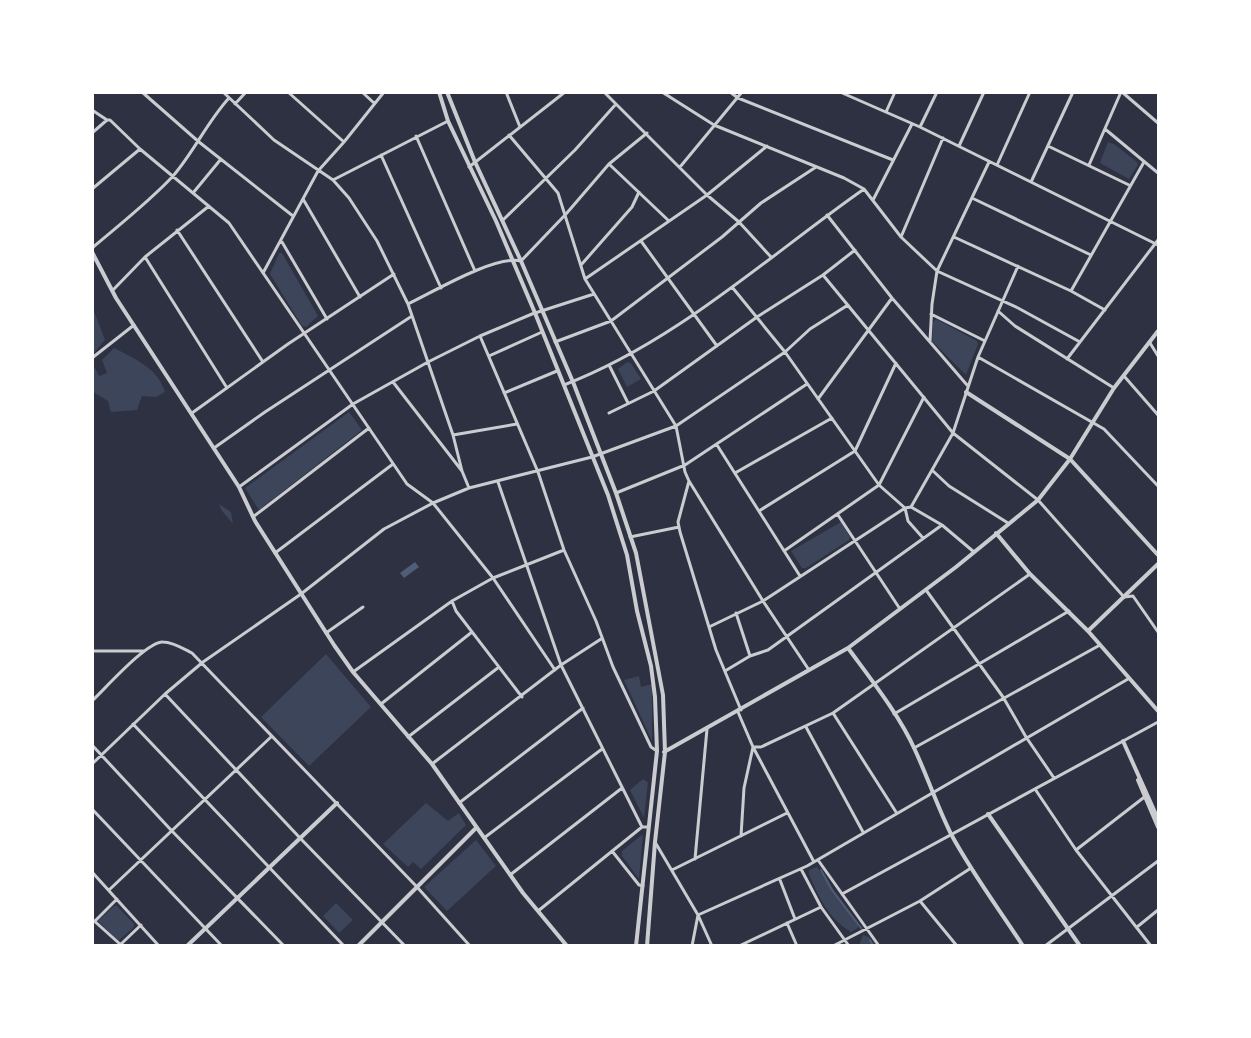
<svg xmlns="http://www.w3.org/2000/svg" width="1251" height="1038" viewBox="0 0 1251 1038" font-family="Jost,sans-serif">
<style>
.green{fill:#3c4559}
.water{fill:#4f5d75}
.lines{fill:none;stroke-linecap:round;stroke-linejoin:round}
.stream{stroke:#4f5d75;stroke-width:2}
.minor{stroke:#caccd0;stroke-width:3}
.tertiary{stroke:#caccd0;stroke-width:4}
</style>
<rect width="100%" height="100%" fill="#2d3142"/>
<path class="green" d="M 1108,142 L 1114,144 L 1137,162 L 1138,165 L 1129,179 L 1100,163 Z
M 279,253 L 282,253 L 318,316 L 306,327 L 302,326 L 270,274 Z
M 93,291 L 94,311 L 105,340 L 93,354 Z
M 936,319 L 977,341 L 978,344 L 966,375 L 932,341 L 933,322 Z
M 114,348 C 135,359 158,368 165,392 L 156,397 L 142,396 L 137,410 L 111,412 L 108,401 L 93,392 L 93,369 L 95,368 L 99,376 L 107,373 L 102,360 Z
M 627,362 L 631,363 L 641,379 L 627,387 L 618,369 Z
M 349,412 L 362,430 L 259,510 L 245,488 Z
M 219,504 L 231,512 L 233,524 L 222,511 Z
M 841,522 L 850,537 L 849,540 L 806,568 L 802,568 L 791,551 Z
M 326,654 L 371,707 L 309,766 L 261,717 Z
M 639,676 L 641,687 L 652,684 L 652,741 L 624,680 Z
M 643,779 L 648,782 L 644,818 L 630,790 Z
M 426,803 L 448,821 L 459,813 L 466,825 L 421,869 L 413,862 L 408,867 L 383,844 Z
M 643,834 L 639,879 L 622,856 L 622,851 Z
M 476,840 L 496,866 L 447,911 L 424,887 Z
M 817,867 L 858,923 L 858,928 L 851,932 C 828,918 819,898 809,874 L 809,870 Z
M 336,903 L 353,920 L 339,933 L 323,916 Z
M 114,906 L 117,906 L 134,924 L 133,928 L 118,941 L 98,921 Z
M 863,935 L 869,937 L 875,945 L 859,945 Z"/>
<path class="water" d="M 415,562 L 419,567 L 404,578 L 400,573 Z"/>
<g class="lines">
<path class="stream" d="M 821,870 L 832,890 L 861,928
M 870,940 L 873,946"/>
<path class="minor" d="M 142,92 L 199,142 L 293,216
M 223,92 L 274,140 L 333,180 L 349,198 L 377,241 L 408,304 L 453,435 L 462,471
M 288,92 L 344,142
M 362,92 L 374,103
M 506,92 L 520,127
M 604,92 L 707,195 L 739,222 L 771,257
M 662,92 L 714,125 L 844,178 L 864,189 L 901,237 L 937,271 L 1018,308 L 1080,342
M 730,92 L 738,98 L 893,160
M 840,92 L 920,127 L 1158,245
M 1122,92 L 1158,123
M 235,104 L 246,92
M 92,110 L 107,120
M 886,112 L 895,92
M 920,127 L 937,92
M 1105,129 L 1158,173
M 92,133 L 107,120 L 110,120 L 140,149 L 229,223 L 407,484 L 433,503 L 493,578 L 555,670
M 509,135 L 558,193 L 585,279 L 676,426 L 685,472 L 689,481 L 763,601 L 809,670
M 416,136 L 475,271
M 959,146 L 984,92
M 1048,146 L 1129,185
M 381,155 L 441,288
M 609,164 L 669,221
M 997,165 L 1030,92
M 1089,165 L 1121,92
M 469,167 L 565,92
M 680,167 L 742,92
M 333,180 L 448,121
M 1031,182 L 1073,92
M 92,189 L 140,149
M 193,193 L 221,159
M 972,198 L 1091,255
M 303,199 L 360,297
M 873,200 L 912,124
M 827,215 L 892,298 L 967,385
M 503,220 L 575,150 L 616,104
M 177,230 L 263,362
M 901,237 L 943,138
M 954,237 L 1071,291 L 1105,310
M 641,241 L 717,346
M 282,242 L 327,319
M 92,248 C 119,225 149,202 173,176 C 194,152 207,122 229,98
M 145,257 L 227,388
M 581,265 L 632,207 L 639,192
M 263,273 L 318,171 L 344,142 L 384,92
M 823,275 L 953,433 L 1038,500 L 1124,597 L 1133,596 L 1158,632
M 585,279 L 707,195 L 767,146
M 732,287 L 785,352 L 879,485 L 905,508 L 908,521 L 923,538
M 113,290 L 145,257 L 209,206
M 1071,291 L 1144,162
M 408,304 C 435,291 495,255 521,261 L 566,214 L 609,164 L 647,133
M 998,311 L 1015,326 L 1114,388
M 931,314 L 985,341
M 480,336 L 538,472 L 564,550 L 596,621 L 613,667 L 651,747 L 657,751
M 930,341 L 932,304 L 937,271 L 989,162
M 555,342 L 611,321 L 722,237 L 761,203 L 816,167
M 1150,343 L 1158,356
M 489,356 L 542,332
M 978,357 L 1104,429 L 1158,486
M 92,358 L 134,325
M 1067,359 L 1158,240
M 609,365 L 628,403
M 1124,376 L 1158,415
M 393,382 L 462,471 L 469,488
M 564,385 C 676,342 767,257 864,189
M 504,393 L 557,371
M 818,399 L 892,298
M 192,413 L 288,344 L 394,274
M 609,413 L 654,391 L 757,317 L 823,275 L 855,250
M 453,435 L 517,424
M 717,445 L 800,576
M 214,448 L 265,412 L 412,316
M 933,471 L 949,486 L 1008,523
M 735,473 L 832,418
M 689,481 L 678,522 L 680,532 L 716,650 L 741,710
M 498,482 L 561,665 L 642,827 L 648,827
M 239,487 L 353,404 L 428,362 L 480,336 L 532,314 L 594,294
M 616,493 L 685,465 L 807,384
M 911,507 L 942,525 L 974,552
M 759,511 L 855,451 L 896,363
M 838,515 L 900,609
M 253,517 L 369,428
M 630,537 L 679,527
M 784,551 L 879,485 L 924,397
M 275,553 L 393,464
M 926,590 L 1003,697 L 1026,737 L 1054,778
M 452,601 L 456,611 L 522,697
M 736,613 L 750,656
M 709,627 L 763,601 L 905,508 L 911,507 L 953,433 L 978,357 L 1018,266
M 326,633 L 363,607
M 92,651 L 144,651
M 725,671 L 750,656 L 768,650 L 942,525
M 353,672 L 452,601 L 493,578 L 564,550
M 165,694 L 300,838 L 405,946
M 92,701 C 105,689 147,641 163,642 C 173,642 184,649 192,653 L 417,887 L 470,946
M 381,704 L 472,632
M 738,712 L 753,747 L 814,862
M 833,713 L 896,812
M 894,714 L 1069,611
M 133,724 L 344,946
M 806,727 L 863,832
M 408,737 L 499,667
M 92,745 L 171,830 L 284,946
M 914,748 L 1100,645
M 92,764 L 165,694 L 203,662 L 301,594 L 384,529 L 433,503 L 469,488 L 592,457 L 676,426 L 785,352 L 810,329 L 848,305
M 432,764 L 561,665 L 601,639
M 1035,789 L 1076,850 L 1151,946
M 459,803 L 583,708
M 92,809 L 222,946
M 741,836 L 744,788 L 753,747 L 761,747 L 833,713 L 1030,574
M 484,838 L 602,749
M 655,842 L 698,915 L 712,946
M 1076,850 L 1147,795
M 612,851 L 639,885 L 643,886
M 695,859 L 707,729
M 818,860 L 879,946
M 801,869 L 821,907 L 849,946
M 672,870 L 787,813
M 92,872 L 159,946
M 510,875 L 622,788
M 780,880 L 795,919
M 109,890 L 272,736
M 842,894 L 1158,722
M 920,901 L 957,946
M 538,911 L 642,827
M 92,919 L 121,945
M 95,921 L 117,899
M 787,923 L 797,946
M 1137,927 L 1158,910
M 120,945 L 141,925
M 692,946 L 698,915 L 807,866 L 1128,679
M 739,946 L 821,907
M 833,946 L 920,901 L 971,868
M 1045,946 L 1158,861"/>
<path class="tertiary" d="M 439,92 L 448,121 L 496,221 L 535,313 L 608,495 L 627,555 L 637,611 L 651,666 L 655,697 L 657,751 L 636,946
M 447,92 L 475,162 L 521,261 L 573,382 L 616,493 L 636,553 L 663,695 L 665,752 L 655,842 L 647,946
M 92,252 L 116,298 L 239,487 L 255,521 L 334,645 L 353,672 L 432,764 L 523,893 L 567,946
M 966,392 L 1070,459 L 1158,555
M 996,533 L 1030,574 L 1088,631 L 1158,711
M 1088,631 L 1158,564
M 848,648 C 870,678 900,716 915,750 C 928,778 937,806 951,834 C 972,873 999,909 1023,946
M 1123,741 L 1158,819
M 664,752 L 848,648 L 956,567 L 1038,500 L 1070,459 L 1114,388 L 1158,331
M 1138,780 L 1158,827
M 988,814 L 1080,946
M 187,946 L 337,803
M 358,946 L 476,828"/>
</g>
<rect width="1251" height="1038" fill="none" stroke="#ffffff" stroke-width="188"/>
</svg>
